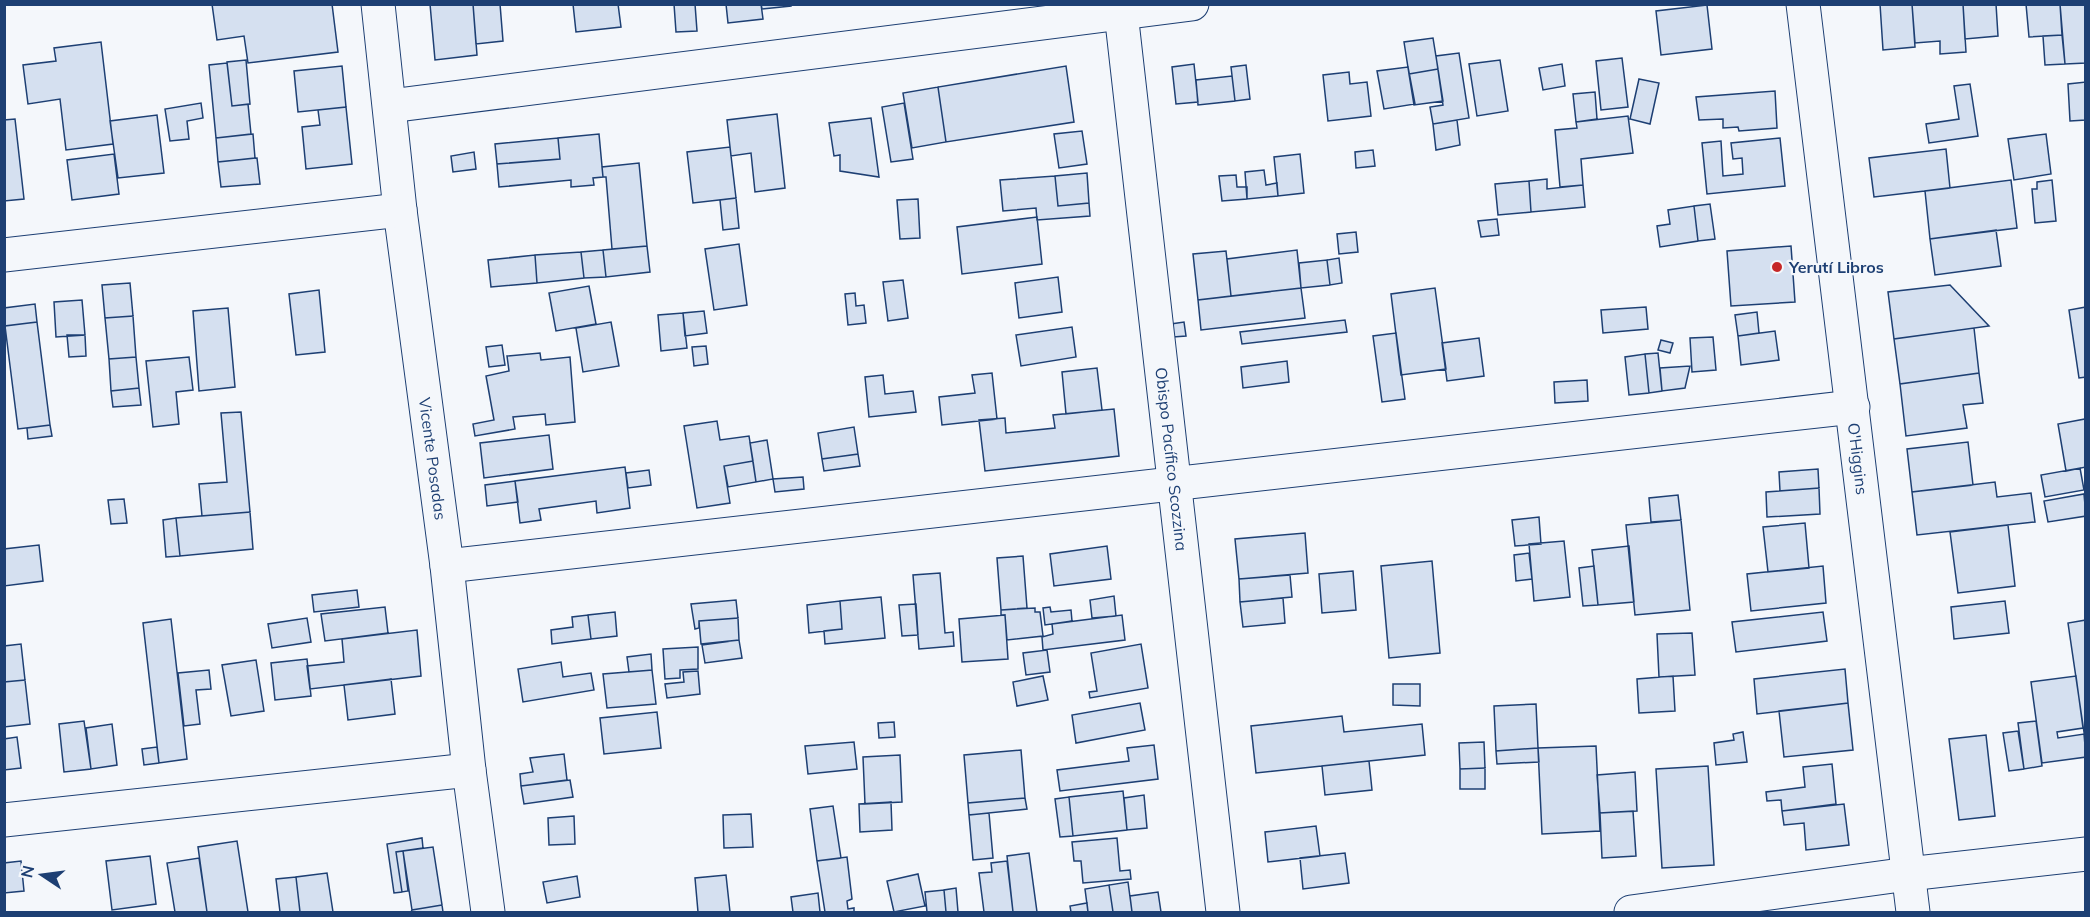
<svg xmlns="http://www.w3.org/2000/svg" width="2090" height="917" viewBox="0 0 2090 917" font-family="Mulish,sans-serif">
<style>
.building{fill:#d5e0f0;stroke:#1d3f73;stroke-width:1.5}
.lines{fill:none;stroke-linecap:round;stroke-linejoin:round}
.minor-casing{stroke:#1d3f73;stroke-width:35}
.minor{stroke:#f4f7fb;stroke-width:33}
.poi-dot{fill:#c62828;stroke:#f4f7fb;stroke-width:2}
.labels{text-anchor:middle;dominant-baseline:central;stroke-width:4.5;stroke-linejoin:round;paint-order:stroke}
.poi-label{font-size:16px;font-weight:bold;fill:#1d3f73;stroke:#f4f7fb;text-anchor:start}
.street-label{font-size:16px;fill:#1d3f73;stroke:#f4f7fb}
</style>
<rect width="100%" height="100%" fill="#f4f7fb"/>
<path class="building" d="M 212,4 L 332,4 L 338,52 L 248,63 L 244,36 L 217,40 Z
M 430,4 L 473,4 L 477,55 L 435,60 Z
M 473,4 L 500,4 L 503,41 L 476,44 Z
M 573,4 L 618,4 L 621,27 L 576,32 Z
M 674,4 L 695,4 L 697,31 L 676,32 Z
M 726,4 L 761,4 L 763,19 L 728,23 Z
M 761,4 L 791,4 L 791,6 L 762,9 Z
M 1880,4 L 1912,4 L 1915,47 L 1883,50 Z
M 1912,4 L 1963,4 L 1966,52 L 1940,54 L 1940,41 L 1915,43 Z
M 1963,4 L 1996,4 L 1998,36 L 1965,39 Z
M 2026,4 L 2060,4 L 2062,35 L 2029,37 Z
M 2060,4 L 2086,4 L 2086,63 L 2065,64 Z
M 1707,5 L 1712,49 L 1661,55 L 1656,11 Z
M 2062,35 L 2065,64 L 2045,65 L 2043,36 Z
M 1433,38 L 1438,69 L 1409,74 L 1404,42 Z
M 101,42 L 113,144 L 66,150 L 60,99 L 28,104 L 23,65 L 56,61 L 54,48 Z
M 1459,53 L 1469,118 L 1433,124 L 1430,107 L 1443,105 L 1436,56 Z
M 1622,58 L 1628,107 L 1601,110 L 1596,61 Z
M 246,60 L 250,104 L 232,106 L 227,62 Z
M 1500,60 L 1508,111 L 1477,116 L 1469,64 Z
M 227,63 L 232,106 L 248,104 L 251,134 L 216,138 L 209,65 Z
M 1194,64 L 1198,102 L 1176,104 L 1172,67 Z
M 1562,64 L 1565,86 L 1543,90 L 1539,68 Z
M 1246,65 L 1250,99 L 1235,101 L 1231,67 Z
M 342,66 L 346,107 L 298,112 L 294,71 Z
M 1066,66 L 1074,122 L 946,142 L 938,87 Z
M 1408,67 L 1415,104 L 1384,109 L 1377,71 Z
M 1438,69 L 1443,101 L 1414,105 L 1409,74 Z
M 1349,72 L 1350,84 L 1367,82 L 1371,116 L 1328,121 L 1323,75 Z
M 1232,76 L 1235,101 L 1198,105 L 1196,80 Z
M 1639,79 L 1659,83 L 1650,124 L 1630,119 Z
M 2086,82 L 2086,120 L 2070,121 L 2068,84 Z
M 1970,84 L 1978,136 L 1929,143 L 1926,124 L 1959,119 L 1954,86 Z
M 938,87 L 946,142 L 912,148 L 903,93 Z
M 1775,91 L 1777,128 L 1739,131 L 1738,127 L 1723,128 L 1723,119 L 1699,120 L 1696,97 Z
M 1595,92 L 1597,119 L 1576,122 L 1573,94 Z
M 201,103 L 203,118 L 187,121 L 189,139 L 170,141 L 165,109 Z
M 904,103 L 913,159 L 891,162 L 882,107 Z
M 346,107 L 352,164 L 306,169 L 302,127 L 320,125 L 318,110 Z
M 777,114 L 785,188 L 755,192 L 751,153 L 731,156 L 727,120 Z
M 157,115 L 164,173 L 118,178 L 110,121 Z
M 1628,116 L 1633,153 L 1581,159 L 1583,185 L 1560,187 L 1555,130 L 1577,128 L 1576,122 Z
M 871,118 L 879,177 L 840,171 L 840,155 L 834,156 L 829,123 Z
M 15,119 L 24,199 L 4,201 L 4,120 Z
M 1457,120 L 1460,145 L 1436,150 L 1433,124 Z
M 1082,131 L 1087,164 L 1059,168 L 1054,134 Z
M 253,134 L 255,158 L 218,162 L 216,138 Z
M 599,134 L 603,177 L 593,178 L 594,185 L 571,187 L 571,180 L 499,187 L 497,164 L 560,159 L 558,138 Z
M 2046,134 L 2051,174 L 2014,180 L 2008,139 Z
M 558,138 L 560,159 L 497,164 L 495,144 Z
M 1780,138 L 1785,186 L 1707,194 L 1702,143 L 1721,141 L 1723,176 L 1743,174 L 1742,158 L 1733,159 L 1731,143 Z
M 730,147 L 736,198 L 693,203 L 687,152 Z
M 1946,149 L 1950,188 L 1874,197 L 1869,158 Z
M 1373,150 L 1375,166 L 1356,168 L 1355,152 Z
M 474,152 L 476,169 L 453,172 L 451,156 Z
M 114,154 L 119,194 L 72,200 L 67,160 Z
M 1300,154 L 1304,193 L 1278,196 L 1274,157 Z
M 257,158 L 260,184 L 221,187 L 218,162 Z
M 639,163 L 647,246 L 612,249 L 606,177 L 603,177 L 602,167 Z
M 1264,170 L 1266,185 L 1277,183 L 1278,196 L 1247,199 L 1245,172 Z
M 1087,173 L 1089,203 L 1058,206 L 1055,176 Z
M 1236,175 L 1237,187 L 1247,187 L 1247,199 L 1222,201 L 1219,176 Z
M 1055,176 L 1058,206 L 1089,203 L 1090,216 L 1037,220 L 1036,208 L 1003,211 L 1000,180 Z
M 1547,179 L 1547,189 L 1583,185 L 1585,207 L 1531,212 L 1529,181 Z
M 2011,180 L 2017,228 L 1930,239 L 1925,191 Z
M 2052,180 L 2056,221 L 2035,223 L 2032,189 L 2037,189 L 2037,182 Z
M 1529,181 L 1531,212 L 1498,215 L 1495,184 Z
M 736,198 L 739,228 L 723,230 L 720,200 Z
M 918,199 L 920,238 L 900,239 L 897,200 Z
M 1710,204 L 1715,239 L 1698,241 L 1694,206 Z
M 1694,206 L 1698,241 L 1660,247 L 1657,226 L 1670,224 L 1668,210 Z
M 1037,217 L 1042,264 L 962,274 L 957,227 Z
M 1497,219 L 1499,235 L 1481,237 L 1478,221 Z
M 1996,230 L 2001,266 L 1935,275 L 1930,239 Z
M 1356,232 L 1358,252 L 1339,254 L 1337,234 Z
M 739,244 L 747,305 L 714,310 L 705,249 Z
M 647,246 L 650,272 L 606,277 L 603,250 Z
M 1791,246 L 1795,302 L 1731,306 L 1727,251 Z
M 603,250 L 606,277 L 584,278 L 581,252 Z
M 1297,250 L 1301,288 L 1231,296 L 1227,259 Z
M 1226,251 L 1231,296 L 1198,300 L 1193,254 Z
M 581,252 L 584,278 L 537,283 L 535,255 Z
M 535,255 L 537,283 L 491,287 L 488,260 Z
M 1339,258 L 1342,283 L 1330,285 L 1327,260 Z
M 1327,260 L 1330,285 L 1301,288 L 1299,263 Z
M 1058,277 L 1062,312 L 1019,318 L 1015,283 Z
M 903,280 L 908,318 L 888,321 L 883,282 Z
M 130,283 L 133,316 L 105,318 L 102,285 Z
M 1950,285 L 1989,326 L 1894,339 L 1888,292 Z
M 589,286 L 596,324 L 556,331 L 549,293 Z
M 1301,288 L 1305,318 L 1201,330 L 1198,300 Z
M 1435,288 L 1446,369 L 1401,375 L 1391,294 Z
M 319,290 L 325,352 L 296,355 L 289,294 Z
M 855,293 L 856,306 L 864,305 L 866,323 L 848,325 L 845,294 Z
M 82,300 L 85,335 L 56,337 L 54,302 Z
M 35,304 L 37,322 L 4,326 L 4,308 Z
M 1646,307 L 1648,329 L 1603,333 L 1601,310 Z
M 2086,307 L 2086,377 L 2079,378 L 2069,310 Z
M 228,308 L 235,387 L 199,391 L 193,311 Z
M 704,311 L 707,333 L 685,336 L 683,313 Z
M 1757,312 L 1759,333 L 1738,336 L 1735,315 Z
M 683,313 L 687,348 L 661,351 L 658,315 Z
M 133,316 L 136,357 L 109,359 L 105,318 Z
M 1345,320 L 1347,332 L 1242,344 L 1240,332 Z
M 37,322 L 50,425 L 18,429 L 5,326 Z
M 611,322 L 619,366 L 583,372 L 576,328 Z
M 1184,322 L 1186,336 L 1173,337 L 1171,324 Z
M 1072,327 L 1076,357 L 1021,366 L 1016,335 Z
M 1974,328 L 1979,373 L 1900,384 L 1894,339 Z
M 1775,331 L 1779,360 L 1741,365 L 1738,336 Z
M 1396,333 L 1405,399 L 1382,402 L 1373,336 Z
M 67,335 L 85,335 L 86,356 L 69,357 Z
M 1713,337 L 1716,370 L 1692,372 L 1690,338 Z
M 1479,338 L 1484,376 L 1447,381 L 1442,343 Z
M 1661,340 L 1673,343 L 1670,353 L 1658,350 Z
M 502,345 L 505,365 L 489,367 L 486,347 Z
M 706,346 L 708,364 L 694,366 L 692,347 Z
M 540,353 L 541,360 L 570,357 L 575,422 L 546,425 L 545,414 L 513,417 L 515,429 L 475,436 L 473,424 L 494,420 L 486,376 L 509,371 L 507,356 Z
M 1658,353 L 1662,391 L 1649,393 L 1645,354 Z
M 1645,354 L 1649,393 L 1629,395 L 1625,357 Z
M 136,357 L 139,388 L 111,391 L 109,359 Z
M 189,357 L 193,390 L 176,392 L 179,424 L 153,427 L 146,361 Z
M 1287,361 L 1289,382 L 1243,388 L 1241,367 Z
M 1690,366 L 1685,388 L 1662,391 L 1660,368 Z
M 1097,368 L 1102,410 L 1066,414 L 1062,372 Z
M 992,373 L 997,419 L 942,425 L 939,397 L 975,393 L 972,375 Z
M 1979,373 L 1983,403 L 1963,405 L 1967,428 L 1906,436 L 1900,384 Z
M 883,375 L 885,394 L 913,391 L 916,412 L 869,417 L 865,377 Z
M 1587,380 L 1588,401 L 1555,403 L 1554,382 Z
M 139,388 L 141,405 L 113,407 L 111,391 Z
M 1114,409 L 1119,456 L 985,471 L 979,420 L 1005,418 L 1006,433 L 1055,428 L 1053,415 Z
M 241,412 L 250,512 L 202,516 L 199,484 L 227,482 L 221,413 Z
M 2085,419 L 2086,467 L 2066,471 L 2058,424 Z
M 717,421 L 720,440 L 749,436 L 753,461 L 724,466 L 730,503 L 697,508 L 684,426 Z
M 50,425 L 52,436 L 28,439 L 27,428 Z
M 854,427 L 858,454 L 822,459 L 818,433 Z
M 549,435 L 553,469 L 484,478 L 480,443 Z
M 767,440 L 773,479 L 756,482 L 750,443 Z
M 1968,442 L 1973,485 L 1912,492 L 1907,449 Z
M 858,454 L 860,466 L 824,471 L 822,459 Z
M 753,461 L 756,482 L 728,487 L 724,466 Z
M 625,467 L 630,508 L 597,513 L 596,501 L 539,509 L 541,520 L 520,523 L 515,481 Z
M 2080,468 L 2084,490 L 2045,497 L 2041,475 Z
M 1818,469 L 1819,488 L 1780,491 L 1779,472 Z
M 649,470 L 651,485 L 628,488 L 626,473 Z
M 803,477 L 804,489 L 775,492 L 773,479 Z
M 515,481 L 518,502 L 487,506 L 485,485 Z
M 1995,482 L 1997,497 L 2031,493 L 2035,522 L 1917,535 L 1912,492 Z
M 1819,488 L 1820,514 L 1767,517 L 1766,492 Z
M 2084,494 L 2086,516 L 2048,522 L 2044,501 Z
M 1678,495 L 1681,520 L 1651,522 L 1649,498 Z
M 124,499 L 127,523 L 111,524 L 108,500 Z
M 250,512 L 253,549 L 180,556 L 176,518 Z
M 1539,517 L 1541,544 L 1515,546 L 1512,520 Z
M 176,518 L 180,556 L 166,557 L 163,520 Z
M 1681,520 L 1690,610 L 1635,615 L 1626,525 Z
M 1805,523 L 1809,568 L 1768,572 L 1763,527 Z
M 2008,525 L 2015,586 L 1958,593 L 1950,532 Z
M 1305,533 L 1308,573 L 1239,579 L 1235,539 Z
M 1564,541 L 1570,597 L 1534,601 L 1529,544 Z
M 39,545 L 43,581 L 4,586 L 4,549 Z
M 1107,546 L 1111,579 L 1054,586 L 1050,554 Z
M 1629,546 L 1634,602 L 1598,605 L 1592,550 Z
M 1529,553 L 1532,579 L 1516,581 L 1514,555 Z
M 1023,556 L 1027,608 L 1001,610 L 997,558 Z
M 1432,561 L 1440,653 L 1389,658 L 1381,566 Z
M 1594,566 L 1598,605 L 1583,606 L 1579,568 Z
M 1823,566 L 1826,603 L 1751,611 L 1747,574 Z
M 1353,571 L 1356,610 L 1322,613 L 1319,574 Z
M 940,573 L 945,633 L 953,632 L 954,646 L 919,649 L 913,575 Z
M 1290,575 L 1292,597 L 1240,602 L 1239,579 Z
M 357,590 L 359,607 L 314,612 L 312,595 Z
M 1114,596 L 1116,616 L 1092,618 L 1090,600 Z
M 881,597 L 885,638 L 825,644 L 824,631 L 842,629 L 840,601 Z
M 1283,598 L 1285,623 L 1243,627 L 1240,602 Z
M 736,600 L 738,618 L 699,621 L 699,628 L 695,629 L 691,604 Z
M 840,601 L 842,629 L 809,633 L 807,605 Z
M 2005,601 L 2009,633 L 1954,639 L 1951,607 Z
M 916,604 L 918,635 L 902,636 L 899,605 Z
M 385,607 L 388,633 L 325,641 L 321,614 Z
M 1050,607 L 1051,612 L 1071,610 L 1072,621 L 1045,625 L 1043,608 Z
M 1035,608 L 1035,612 L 1040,612 L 1043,636 L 1007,640 L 1005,615 L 1001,615 L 1001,610 Z
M 615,612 L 617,636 L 591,639 L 588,615 Z
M 1823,612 L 1827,641 L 1736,652 L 1732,622 Z
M 588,615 L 591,639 L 552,644 L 551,630 L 573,627 L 572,617 Z
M 1005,615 L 1008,659 L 962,662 L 959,619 Z
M 1122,615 L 1125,640 L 1043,650 L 1042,637 L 1053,634 L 1052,624 Z
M 307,618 L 311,642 L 272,648 L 268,624 Z
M 738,618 L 739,640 L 701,644 L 699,621 Z
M 171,619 L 187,759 L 159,763 L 143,623 Z
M 2086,620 L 2086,746 L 2068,623 Z
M 417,630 L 421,676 L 310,689 L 307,666 L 344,662 L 342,639 Z
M 1692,633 L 1695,675 L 1659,677 L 1657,634 Z
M 739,640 L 742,658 L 705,663 L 702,645 Z
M 21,644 L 25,680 L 4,682 L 4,646 Z
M 1141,644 L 1148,688 L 1090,698 L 1089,692 L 1097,691 L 1091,653 Z
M 698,647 L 698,669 L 680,670 L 680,678 L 665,679 L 663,649 Z
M 1047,650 L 1050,672 L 1026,675 L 1023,653 Z
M 651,654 L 652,670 L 629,672 L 627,657 Z
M 307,659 L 311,696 L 275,700 L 271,663 Z
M 256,660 L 264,711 L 231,716 L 222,665 Z
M 561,662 L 563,677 L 591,673 L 594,690 L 523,702 L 518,669 Z
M 1845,669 L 1848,703 L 1757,714 L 1754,679 Z
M 209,670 L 211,689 L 196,690 L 200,724 L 184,726 L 178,673 Z
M 652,670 L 656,704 L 607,708 L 603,674 Z
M 698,671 L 700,694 L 667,698 L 665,684 L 684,682 L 683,672 Z
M 1043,676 L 1048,700 L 1017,706 L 1013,682 Z
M 1673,676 L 1675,711 L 1639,713 L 1637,679 Z
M 2076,676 L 2083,728 L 2057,732 L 2058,738 L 2084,734 L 2086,757 L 2042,763 L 2031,682 Z
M 391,679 L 395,714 L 348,720 L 344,685 Z
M 25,680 L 30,724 L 4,727 L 4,682 Z
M 1393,684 L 1420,684 L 1420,706 L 1393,705 Z
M 1140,703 L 1145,730 L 1076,743 L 1072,715 Z
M 1848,703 L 1853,750 L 1784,757 L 1779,711 Z
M 1536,704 L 1538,748 L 1496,751 L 1494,706 Z
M 657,712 L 661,748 L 604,754 L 600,718 Z
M 1342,716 L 1344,732 L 1422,724 L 1425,755 L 1256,773 L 1251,726 Z
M 84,721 L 91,769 L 64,772 L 59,724 Z
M 2036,721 L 2042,766 L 2024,769 L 2018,723 Z
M 894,722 L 895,737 L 879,738 L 878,723 Z
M 112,724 L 117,765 L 91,769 L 86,728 Z
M 2018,731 L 2024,769 L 2009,771 L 2003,733 Z
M 1743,732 L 1747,762 L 1716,765 L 1714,743 L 1734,740 L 1733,734 Z
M 1986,735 L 1995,816 L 1959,820 L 1949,739 Z
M 17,737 L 21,768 L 4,770 L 4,739 Z
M 854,742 L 857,769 L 808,774 L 805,746 Z
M 1484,742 L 1485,768 L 1460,769 L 1459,743 Z
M 1154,745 L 1158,779 L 1060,791 L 1057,770 L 1129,761 L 1127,748 Z
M 1596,746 L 1600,831 L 1542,834 L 1538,748 Z
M 157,747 L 159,763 L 144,765 L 142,749 Z
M 1538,748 L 1539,762 L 1497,764 L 1496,751 Z
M 1021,750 L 1025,798 L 968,803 L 964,755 Z
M 564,754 L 567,780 L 521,786 L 520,774 L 533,772 L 530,758 Z
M 900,755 L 902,802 L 865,804 L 863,757 Z
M 1369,761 L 1372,790 L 1325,795 L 1322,766 Z
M 1832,764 L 1836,804 L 1782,811 L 1781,800 L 1767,801 L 1766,792 L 1805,787 L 1803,767 Z
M 1708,766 L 1714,865 L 1662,868 L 1656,769 Z
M 1485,768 L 1485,789 L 1460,789 L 1460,769 Z
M 1635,772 L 1637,811 L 1600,813 L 1597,775 Z
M 570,780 L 573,797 L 524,804 L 521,786 Z
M 1123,791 L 1127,830 L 1073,836 L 1069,797 Z
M 1144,795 L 1147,828 L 1127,830 L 1124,798 Z
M 1069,797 L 1073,836 L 1060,837 L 1055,799 Z
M 1025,798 L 1027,809 L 969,815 L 968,803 Z
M 891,802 L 892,830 L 860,832 L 859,804 Z
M 1844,804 L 1849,845 L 1806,850 L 1804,823 L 1784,825 L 1782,811 Z
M 833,806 L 841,858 L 817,861 L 810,809 Z
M 1633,811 L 1636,856 L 1602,858 L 1600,813 Z
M 989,813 L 993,858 L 973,860 L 969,815 Z
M 751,814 L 753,847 L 724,848 L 723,815 Z
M 574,816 L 575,844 L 549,845 L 548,818 Z
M 1316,826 L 1320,856 L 1268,862 L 1265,832 Z
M 422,838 L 423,848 L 396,852 L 402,892 L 394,893 L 387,844 Z
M 1117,838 L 1120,871 L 1130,870 L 1131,879 L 1083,883 L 1081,861 L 1074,861 L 1072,842 Z
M 237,841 L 248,912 L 207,912 L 198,847 Z
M 433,847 L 442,905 L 412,910 L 403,851 Z
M 403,851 L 408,891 L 402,892 L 396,852 Z
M 1029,853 L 1037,912 L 1013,912 L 1007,856 Z
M 1345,853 L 1349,883 L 1303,889 L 1300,858 Z
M 150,856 L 156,904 L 112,910 L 106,861 Z
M 847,857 L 852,899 L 847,901 L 848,909 L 854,908 L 854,912 L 825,912 L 817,861 Z
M 199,858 L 207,912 L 175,912 L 167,863 Z
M 21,861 L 24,891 L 4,893 L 4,863 Z
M 1007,861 L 1013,912 L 984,912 L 979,873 L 992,872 L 991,863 Z
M 327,873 L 333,912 L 300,912 L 296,877 Z
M 918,874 L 925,906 L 894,912 L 887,881 Z
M 726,875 L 730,912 L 698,912 L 695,878 Z
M 577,876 L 580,897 L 547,903 L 543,882 Z
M 296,877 L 300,912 L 280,912 L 276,879 Z
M 1128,882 L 1132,912 L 1113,912 L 1109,885 Z
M 1109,885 L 1113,912 L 1088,912 L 1085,889 Z
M 956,888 L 958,912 L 946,912 L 944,890 Z
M 944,890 L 946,912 L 927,912 L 925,892 Z
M 1158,892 L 1161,912 L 1132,912 L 1130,896 Z
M 818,893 L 820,912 L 793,912 L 791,897 Z
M 1087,903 L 1088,912 L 1071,912 L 1070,906 Z
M 442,905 L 443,912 L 411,912 L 412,910 Z"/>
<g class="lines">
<defs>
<g id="minor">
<path id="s1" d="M 378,4 L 400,210 L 447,566 L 469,770 L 488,912"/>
<path id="s2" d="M 1120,4 L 1223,912"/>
<path id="s3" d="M 1803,4 L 1913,912"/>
<path d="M 390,106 L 1192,4"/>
<path d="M 4,255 L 400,210"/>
<path d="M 447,566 L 1853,407"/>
<path d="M 4,820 L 469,770"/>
<path d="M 1631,912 L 1908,874 L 2086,854"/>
</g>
</defs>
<use href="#minor" class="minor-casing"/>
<use href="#minor" class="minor"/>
</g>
<circle class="poi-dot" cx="1777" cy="267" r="6"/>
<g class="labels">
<g class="poi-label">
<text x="1789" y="267">Yerutí Libros</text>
</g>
<g class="street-label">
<text stroke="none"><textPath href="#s1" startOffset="458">Vicente Posadas</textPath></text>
<text stroke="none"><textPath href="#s3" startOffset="458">O'Higgins</textPath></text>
<text stroke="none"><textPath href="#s2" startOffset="458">Obispo Pacífico Scozzina</textPath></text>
</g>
</g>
<rect width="2090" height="917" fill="none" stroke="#1d3f73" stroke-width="12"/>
<g transform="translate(42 875) rotate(283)" stroke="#f4f7fb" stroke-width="4.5" paint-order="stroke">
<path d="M0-4.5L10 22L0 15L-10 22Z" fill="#1d3f73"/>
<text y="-9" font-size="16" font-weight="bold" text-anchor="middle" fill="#1d3f73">N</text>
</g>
</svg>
